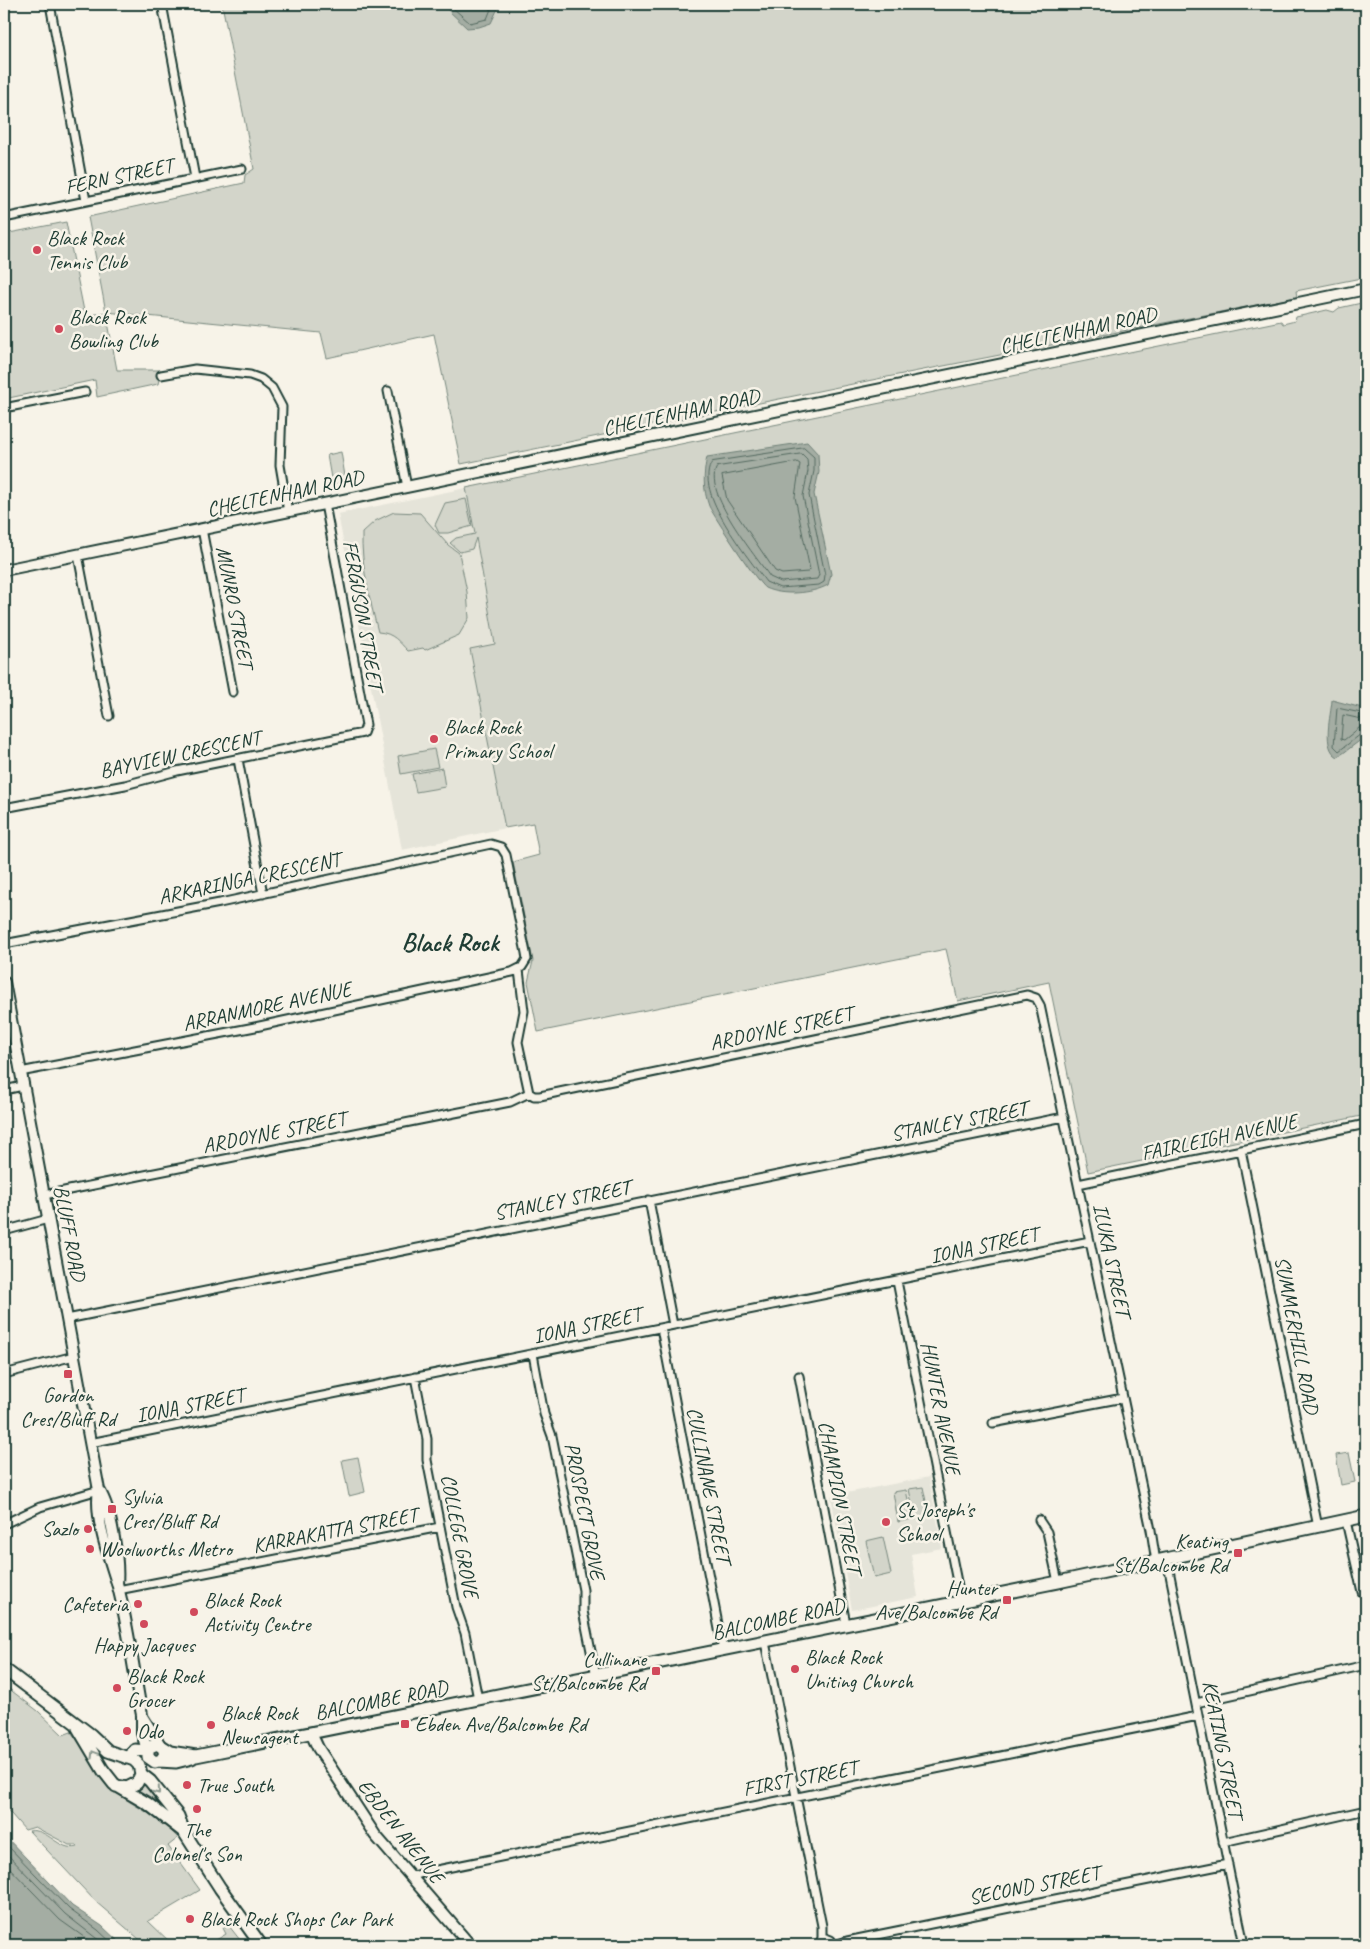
<svg xmlns="http://www.w3.org/2000/svg" width="1370" height="1949" viewBox="0 0 1370 1949" font-family="Caveat,sans-serif">
<style>
.built{fill:#e5e4d9}
.green{fill:#d3d5ca;stroke:#79897f}
.water{fill:#a4ada3;stroke:#6f8077}
.lines{fill:none;stroke-linecap:round;stroke-linejoin:round}
.shore{stroke:#546a60;stroke-width:1}
.street-casing{stroke:#1f3d34;stroke-width:11}
.secondary-casing{stroke:#1f3d34;stroke-width:14}
.primary-casing{stroke:#1f3d34;stroke-width:15}
.street{stroke:#f7f3e8;stroke-width:7}
.secondary{stroke:#f7f3e8;stroke-width:10}
.primary{stroke:#f7f3e8;stroke-width:11}
.oneway{stroke:#8b988e}
.poi-dot{fill:#d1495b;stroke:#f7f3e8;stroke-width:2}
.labels{text-anchor:middle;dominant-baseline:central;stroke-width:5;stroke-linejoin:round;paint-order:stroke}
.street-label{font-size:21px;fill:#1f3d34;stroke:#f7f3e8}
.poi-label{font-size:21px;fill:#1f3d34;stroke:#f7f3e8;text-anchor:start}
.district-label{font-size:26px;font-weight:bold;fill:#1f3d34;stroke:#f7f3e8}
</style>
<rect width="100%" height="100%" fill="#f7f3e8"/>
<filter id="ink" filterUnits="userSpaceOnUse"><feTurbulence type="fractalNoise" baseFrequency=".02" numOctaves="2"/><feDisplacementMap in="SourceGraphic" scale="10" xChannelSelector="R" yChannelSelector="G"/><feConvolveMatrix kernelMatrix="1 2 1 2 8 2 1 2 1" color-interpolation-filters="sRGB"/></filter>
<g filter="url(#ink)">
<path class="built" d="M 466,488 L 495,644 L 470,650 L 505,828 L 402,850 L 338,514 Z
M 929,1477 L 942,1548 L 911,1554 L 918,1597 L 852,1610 L 831,1496 Z"/>
<path class="green" d="M 222,4 L 1366,4 L 1366,277 L 1296,291 L 1297,297 L 877,379 L 461,464 L 434,334 L 327,358 L 321,333 L 106,312 L 117,370 L 161,370 L 158,384 L 97,397 L 95,380 L 4,399 L 4,234 L 66,222 L 85,316 L 106,312 L 88,217 L 244,183 L 245,175 L 254,169 Z
M 1366,302 L 1366,1115 L 1088,1172 L 1049,982 L 958,1001 L 946,949 L 538,1032 L 528,982 L 533,961 L 513,862 L 539,855 L 533,823 L 505,828 L 470,649 L 495,644 L 476,538 L 472,549 L 460,552 L 450,543 L 456,538 L 475,534 L 466,488 L 1281,321 L 1283,324 L 1295,321 L 1296,317 L 1327,310 L 1334,312 L 1339,308 Z
M 341,452 L 346,482 L 332,484 L 327,455 Z
M 466,499 L 472,526 L 448,533 L 439,533 L 435,525 L 445,503 Z
M 394,512 L 420,513 L 448,545 L 459,553 L 467,592 L 469,618 L 459,635 L 425,650 L 423,648 L 408,651 C 399,642 394,633 378,632 C 370,600 361,566 362,533 L 375,521 Z
M 434,749 L 438,767 L 401,774 L 398,756 Z
M 442,768 L 445,787 L 416,792 L 412,774 Z
M 1349,1453 L 1355,1482 L 1341,1485 L 1336,1455 Z
M 358,1457 L 365,1492 L 349,1496 L 342,1460 Z
M 923,1487 L 929,1516 L 915,1519 L 909,1489 Z
M 906,1490 L 912,1519 L 898,1522 L 893,1492 Z
M 883,1537 L 891,1574 L 874,1578 L 866,1541 Z
M 4,1685 L 38,1711 L 63,1735 L 71,1732 C 85,1748 96,1777 111,1789 C 134,1807 158,1815 178,1838 L 168,1846 L 200,1890 L 148,1921 L 173,1945 L 146,1945 L 96,1902 L 29,1831 C 47,1827 59,1852 78,1847 L 77,1845 L 69,1845 L 35,1827 L 25,1830 L 4,1806 Z
M 144,1782 L 168,1810 L 166,1811 L 134,1790 Z
M 229,1926 L 244,1945 L 208,1945 L 226,1934 L 223,1928 Z"/>
<path class="water" d="M 447,4 L 500,4 L 491,23 L 479,27 L 467,28 L 448,10 Z
M 807,442 L 818,454 L 819,472 L 814,494 L 831,574 L 828,585 C 812,594 782,596 765,588 C 759,585 713,515 709,506 C 703,489 703,475 707,457 Z
M 1332,700 L 1366,709 L 1366,736 L 1338,757 C 1321,748 1331,716 1332,700 Z
M 4,1835 L 72,1906 L 102,1926 L 122,1945 L 4,1945 Z"/>
<g class="lines">
<path class="shore" d="M 452,4 L 453,8 L 470,23 L 487,19 L 493,4
M 804,448 L 814,457 L 814,471 L 809,495 L 825,575 L 824,582 L 819,585 L 780,588 L 766,582 C 749,558 692,491 712,462 Z
M 802,454 L 807,459 L 808,471 L 803,496 L 819,575 L 817,579 L 781,582 L 770,577 C 756,556 701,491 717,467 Z
M 797,462 L 800,464 L 795,497 L 810,570 L 808,572 L 782,574 L 775,571 L 727,500 L 722,476 Z
M 1366,714 L 1337,708 L 1334,746 L 1339,751 L 1361,734 L 1366,733
M 1366,720 L 1343,715 L 1341,739 L 1344,740 L 1359,728 L 1366,726
M 4,1842 L 69,1909 L 98,1930 L 114,1945
M 4,1851 L 65,1914 L 105,1945
M 4,1862 L 60,1920 L 95,1945"/>
<defs>
<path id="street" d="M 50,4 L 86,201
M 162,4 L 195,178
M 4,218 L 242,169
M 161,375 L 195,369 L 250,375 L 261,379 L 272,388 L 282,407 L 280,465 L 288,512
M 388,391 L 407,487
M 4,408 L 85,392
M 202,529 L 233,692
M 78,555 L 109,716
M 238,759 L 263,894
M 4,808 L 125,785 L 177,771 L 363,733 L 366,725 L 325,504
M 4,944 L 220,903 L 491,844 L 501,847 L 506,855 L 526,953 L 527,959 L 522,967 L 512,972 L 255,1027 L 20,1072
M 519,970 L 524,1011 L 518,1042 L 529,1093
M 4,1090 L 23,1086
M 529,1093 L 534,1096 L 540,1096 L 1027,995 L 1036,998 L 1040,1005 L 1151,1530 L 1156,1562
M 1241,1150 L 1318,1527
M 1078,1184 L 1366,1124
M 44,1195 L 510,1102 L 529,1093
M 649,1200 L 673,1325
M 4,1231 L 48,1219
M 897,1281 L 961,1602
M 67,1319 L 1064,1117
M 661,1328 L 723,1650
M 533,1354 L 544,1414 L 552,1436 L 583,1590 L 583,1611 L 596,1676
M 4,1374 L 74,1356
M 799,1376 L 846,1624
M 415,1377 L 427,1439 L 427,1460 L 456,1607 L 465,1633 L 478,1699
M 993,1423 L 1123,1398
M 90,1443 L 1090,1241
M 1039,1520 L 1047,1532 L 1058,1582
M 1346,1521 L 1362,1592 L 1366,1591
M 4,1524 L 40,1507 L 99,1490
M 1167,1560 L 1244,1945
M 118,1590 L 440,1527
M 765,1642 L 822,1926 L 822,1939
M 1196,1703 L 1366,1665
M 1223,1842 L 1366,1810
M 411,1877 L 422,1873 L 1198,1716
M 820,1945 L 821,1940 L 826,1938 L 831,1940 L 832,1945
M 835,1945 L 847,1941 L 1228,1864"/>
<path id="secondary" d="M 4,570 L 1366,289
M 4,982 L 99,1490 C 112,1511 119,1560 117,1584
M 99,1490 C 94,1517 109,1557 117,1583 C 128,1623 134,1674 142,1715 L 142,1733 L 147,1750
M 143,1718 L 160,1745
M 311,1733 L 318,1748 L 375,1835 L 470,1945"/>
<path id="primary" d="M 4,1669 L 91,1735 L 108,1751 L 134,1760 L 139,1765 L 141,1774 L 137,1783 L 127,1788 L 116,1786
M 78,1728 L 103,1770 L 114,1784 L 148,1804 L 184,1832
M 163,1748 L 165,1754 L 161,1760 L 155,1762 L 148,1757 L 148,1748 L 157,1744 L 170,1752 L 196,1756 L 1058,1582 L 1366,1516
M 127,1758 L 135,1750 L 147,1751
M 159,1761 L 176,1762 L 192,1758
M 141,1774 L 150,1781 L 178,1816 L 184,1832 L 220,1888 L 261,1945"/>
</defs>
<use href="#street" class="street-casing"/>
<use href="#secondary" class="secondary-casing"/>
<use href="#primary" class="primary-casing"/>
<use href="#street" class="street"/>
<use href="#secondary" class="secondary"/>
<use href="#primary" class="primary"/>
</g>
<defs><path id="oneway-chevron" d="M-2-3.5L2.5 0L-2 3.5" fill="none" stroke-width="1.6" stroke-linecap="round" stroke-linejoin="round" transform="scale(1.25)"/></defs>
<g class="oneway">
<use href="#oneway-chevron" transform="translate(94 1754) rotate(-121)"/>
<use href="#oneway-chevron" transform="translate(157 1791) rotate(51)"/>
</g>
</g>
<g class="poi-dot">
<circle cx="37" cy="250" r="5"/>
<circle cx="59" cy="329" r="5"/>
<circle cx="434" cy="739" r="5"/>
<rect x="63" y="1369" width="10" height="10" rx="2.5"/>
<rect x="107" y="1504" width="10" height="10" rx="2.5"/>
<circle cx="886" cy="1522" r="5"/>
<circle cx="88" cy="1529" r="5"/>
<circle cx="90" cy="1549" r="5"/>
<rect x="1233" y="1548" width="10" height="10" rx="2.5"/>
<rect x="1002" y="1595" width="10" height="10" rx="2.5"/>
<circle cx="138" cy="1604" r="5"/>
<circle cx="194" cy="1612" r="5"/>
<circle cx="144" cy="1624" r="5"/>
<circle cx="795" cy="1669" r="5"/>
<rect x="651" y="1666" width="10" height="10" rx="2.5"/>
<circle cx="117" cy="1688" r="5"/>
<rect x="400" y="1719" width="10" height="10" rx="2.5"/>
<circle cx="211" cy="1725" r="5"/>
<circle cx="127" cy="1731" r="5"/>
<circle cx="187" cy="1785" r="5"/>
<circle cx="197" cy="1809" r="5"/>
<circle cx="190" cy="1919" r="5"/>
</g>
<g class="labels">
<g class="street-label">
<text transform="translate(119 176) rotate(-12)">FERN STREET</text>
<text transform="translate(1078 330) rotate(-12)">CHELTENHAM ROAD</text>
<text transform="translate(681 412) rotate(-12)">CHELTENHAM ROAD</text>
<text transform="translate(285 493) rotate(-12)">CHELTENHAM ROAD</text>
<text transform="translate(235 607) rotate(79)">MUNRO STREET</text>
<text transform="translate(363 615) rotate(80)">FERGUSON STREET</text>
<text transform="translate(180 754) rotate(-12)">BAYVIEW CRESCENT</text>
<text transform="translate(249 878) rotate(-12)">ARKARINGA CRESCENT</text>
<text transform="translate(267 1006) rotate(-12)">ARRANMORE AVENUE</text>
<text transform="translate(781 1028) rotate(-12)">ARDOYNE STREET</text>
<text transform="translate(959 1121) rotate(-11)">STANLEY STREET</text>
<text transform="translate(274 1132) rotate(-11)">ARDOYNE STREET</text>
<text transform="translate(1219 1137) rotate(-12)">FAIRLEIGH AVENUE</text>
<text transform="translate(562 1200) rotate(-11)">STANLEY STREET</text>
<text transform="translate(70 1233) rotate(79)">BLUFF ROAD</text>
<text transform="translate(984 1245) rotate(-12)">IONA STREET</text>
<text transform="translate(1112 1260) rotate(78)">ILUKA STREET</text>
<text transform="translate(587 1325) rotate(-12)">IONA STREET</text>
<text transform="translate(1297 1335) rotate(79)">SUMMERHILL ROAD</text>
<text transform="translate(190 1405) rotate(-11)">IONA STREET</text>
<text transform="translate(941 1408) rotate(79)">HUNTER AVENUE</text>
<text transform="translate(709 1485) rotate(79)">CULLINANE STREET</text>
<text transform="translate(840 1497) rotate(79)">CHAMPION STREET</text>
<text transform="translate(585 1511) rotate(79)">PROSPECT GROVE</text>
<text transform="translate(335 1530) rotate(-11)">KARRAKATTA STREET</text>
<text transform="translate(460 1536) rotate(79)">COLLEGE GROVE</text>
<text transform="translate(778 1619) rotate(-12)">BALCOMBE ROAD</text>
<text transform="translate(381 1700) rotate(-11)">BALCOMBE ROAD</text>
<text transform="translate(1223 1749) rotate(79)">KEATING STREET</text>
<text transform="translate(800 1778) rotate(-11)">FIRST STREET</text>
<text transform="translate(401 1831) rotate(52)">EBDEN AVENUE</text>
<text transform="translate(1034 1885) rotate(-11)">SECOND STREET</text>
</g>
<g class="poi-label">
<text x="47" y="238">Black Rock<tspan x="47" dy="24">Tennis Club</tspan></text>
<text x="69" y="317">Black Rock<tspan x="69" dy="24">Bowling Club</tspan></text>
<text x="444" y="727">Black Rock<tspan x="444" dy="24">Primary School</tspan></text>
<text x="68" y="1395" text-anchor="middle">Gordon<tspan x="68" dy="24">Cres/Bluff Rd</tspan></text>
<text x="122" y="1497">Sylvia<tspan x="122" dy="24">Cres/Bluff Rd</tspan></text>
<text x="896" y="1510">St Joseph's<tspan x="896" dy="24">School</tspan></text>
<text x="78" y="1529" text-anchor="end">Sazlo</text>
<text x="1228" y="1541" text-anchor="end">Keating<tspan x="1228" dy="24">St/Balcombe Rd</tspan></text>
<text x="100" y="1549">Woolworths Metro</text>
<text x="997" y="1588" text-anchor="end">Hunter<tspan x="997" dy="24">Ave/Balcombe Rd</tspan></text>
<text x="204" y="1600">Black Rock<tspan x="204" dy="24">Activity Centre</tspan></text>
<text x="128" y="1604" text-anchor="end">Cafeteria</text>
<text x="144" y="1645" text-anchor="middle">Happy Jacques</text>
<text x="805" y="1657">Black Rock<tspan x="805" dy="24">Uniting Church</tspan></text>
<text x="646" y="1659" text-anchor="end">Cullinane<tspan x="646" dy="24">St/Balcombe Rd</tspan></text>
<text x="127" y="1676">Black Rock<tspan x="127" dy="24">Grocer</tspan></text>
<text x="221" y="1713">Black Rock<tspan x="221" dy="24">Newsagent</tspan></text>
<text x="415" y="1724">Ebden Ave/Balcombe Rd</text>
<text x="137" y="1731">Odo</text>
<text x="197" y="1785">True South</text>
<text x="197" y="1830" text-anchor="middle">The<tspan x="197" dy="24">Colonel's Son</tspan></text>
<text x="200" y="1919">Black Rock Shops Car Park</text>
</g>
<g class="district-label">
<text x="450" y="942">Black Rock</text>
</g>
</g>
<rect width="1370" height="1949" fill="none" stroke="#f7f3e8" stroke-width="20"/>
<rect x="10" y="10" width="1350" height="1929" fill="none" stroke="#1f3d34" stroke-width="2" filter="url(#ink)"/>
</svg>
